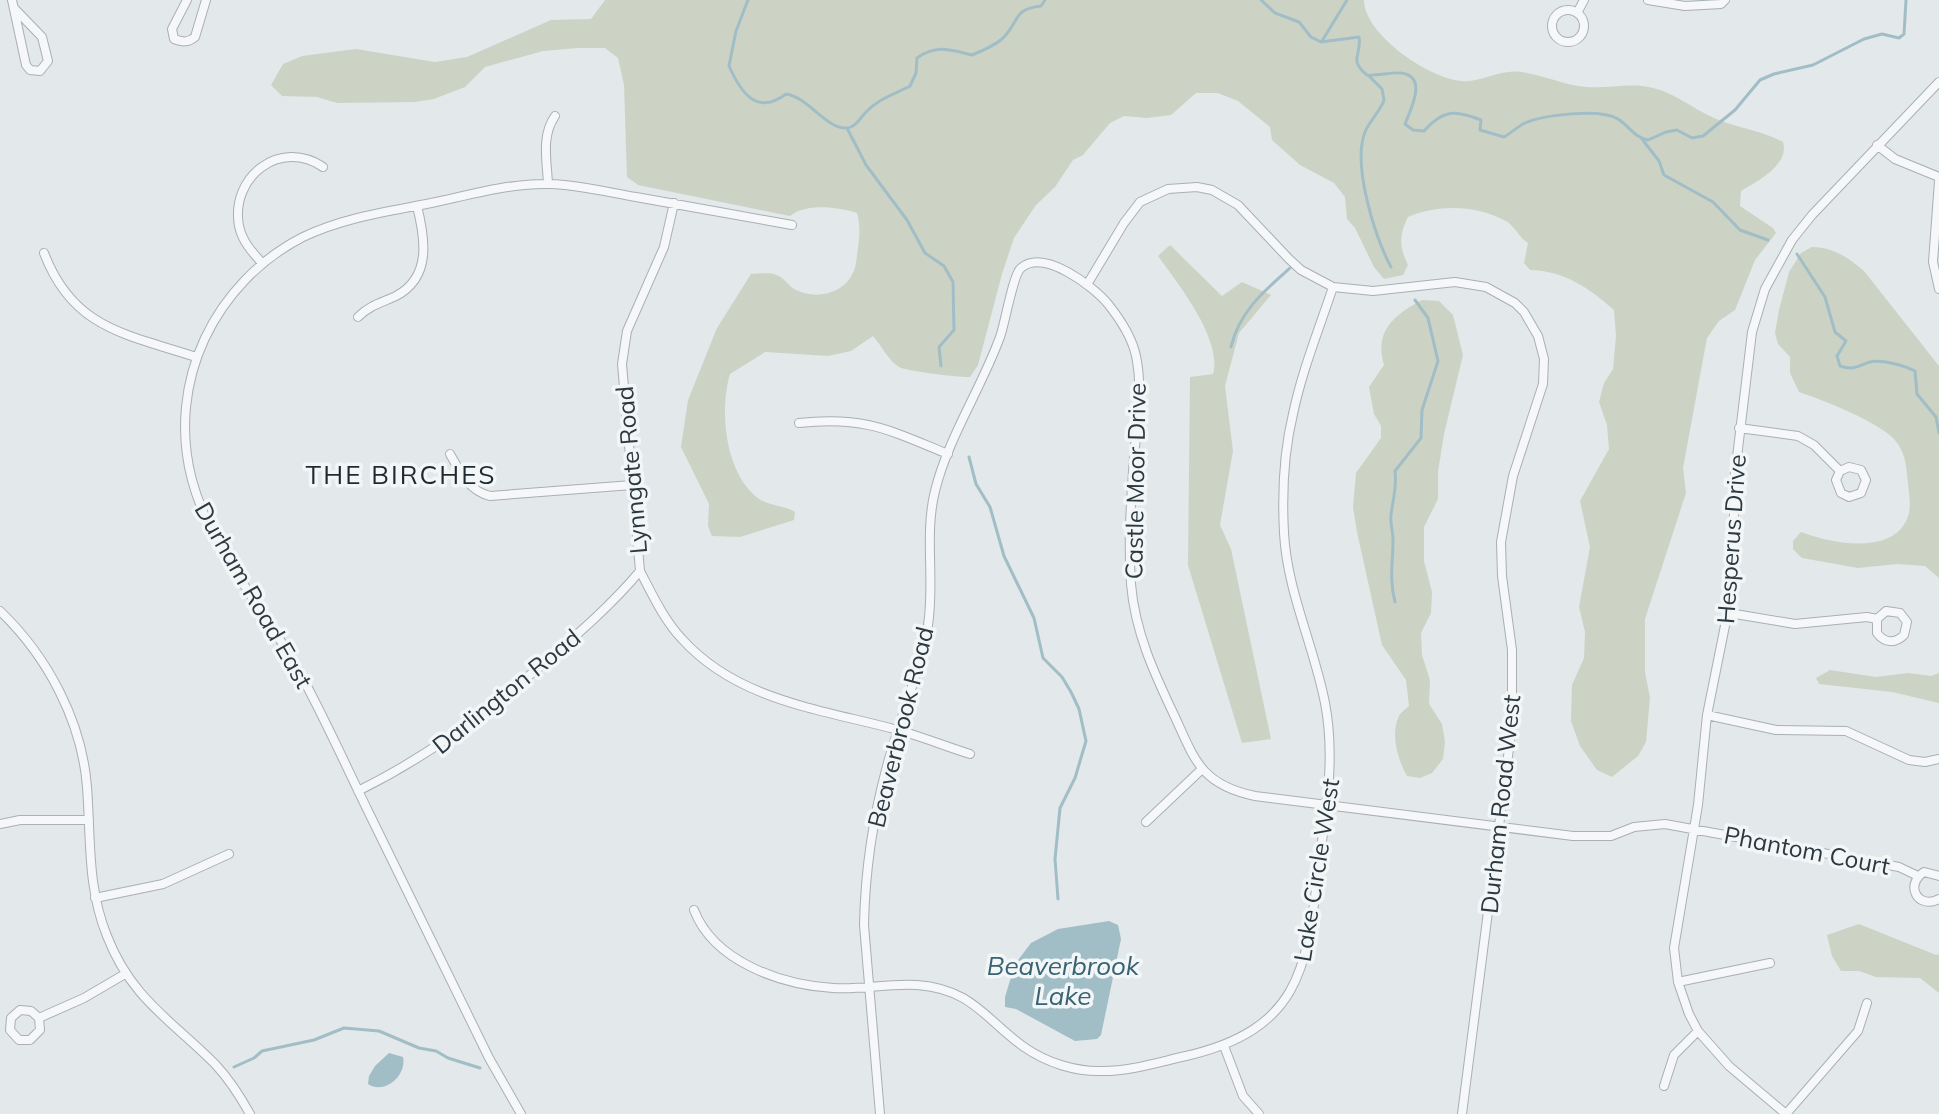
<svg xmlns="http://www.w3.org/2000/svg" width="1939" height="1114" viewBox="0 0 1939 1114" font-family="Mulish,sans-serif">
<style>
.green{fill:#ccd3c5}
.water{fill:#a1bec7}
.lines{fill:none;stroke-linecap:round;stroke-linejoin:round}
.stream{stroke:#a1bec7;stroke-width:3}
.street-casing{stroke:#a8b0b4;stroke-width:10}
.street{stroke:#f5f7f8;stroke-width:8}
.labels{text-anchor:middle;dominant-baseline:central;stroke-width:7;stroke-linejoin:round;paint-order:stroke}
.street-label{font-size:24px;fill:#2c3941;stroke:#f2f6f7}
.neighbourhood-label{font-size:26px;letter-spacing:2px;fill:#1e2a32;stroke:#f2f6f7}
.water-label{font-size:26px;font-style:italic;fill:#396272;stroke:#f2f6f7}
</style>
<rect width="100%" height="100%" fill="#e3e8ea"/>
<path class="green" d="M 605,0 L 1364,0 C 1364,34 1428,78 1461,81 C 1482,83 1499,69 1521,72 C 1543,75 1564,85 1586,87 C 1609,89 1630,82 1653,88 C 1675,93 1693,109 1714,118 C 1736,128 1761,130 1783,142 C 1790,165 1757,181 1741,191 L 1740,206 L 1773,228 L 1776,233 L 1755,260 L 1735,310 L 1719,321 L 1707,338 L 1683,468 L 1686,493 L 1645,619 L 1645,672 L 1650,698 L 1646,742 L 1638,756 L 1612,777 L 1597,770 L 1580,746 L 1571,721 L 1572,685 L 1584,658 L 1585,632 L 1579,607 L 1590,547 L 1580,501 L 1609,449 L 1607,425 L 1599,402 L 1604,383 L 1613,369 L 1616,336 L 1614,310 C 1589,288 1565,271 1530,270 L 1524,263 L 1528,243 C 1519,238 1515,226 1506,221 C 1476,205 1439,204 1408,217 C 1399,235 1399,247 1408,265 L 1403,275 L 1384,279 L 1374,267 L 1355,228 L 1347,219 L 1345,197 L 1334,183 L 1300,165 L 1272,140 L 1270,127 L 1238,101 L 1218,93 L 1196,93 L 1171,115 L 1147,118 L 1124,116 L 1110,123 L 1083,155 L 1073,160 L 1055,187 L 1036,205 L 1014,238 L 1002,274 L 978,365 L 970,377 C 964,378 905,371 899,367 C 889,361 881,345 873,336 L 851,351 L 828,356 L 765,352 L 730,374 C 719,411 725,474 759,499 C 770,506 784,505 795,512 L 794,520 L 740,537 L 712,536 L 708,526 L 709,504 L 681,447 L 688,400 L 717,328 L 751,274 C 758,274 770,272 776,275 C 784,277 789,287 796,290 C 821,302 852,290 856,263 C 858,246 862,230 857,213 C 837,207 807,203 790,216 L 638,185 L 627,177 L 624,85 L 618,58 L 605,48 L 578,48 L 543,51 L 485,67 L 465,87 L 434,99 L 415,102 L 337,103 L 317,97 L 282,96 L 271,85 L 283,64 L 302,56 L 356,49 L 435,62 L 467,57 L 551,20 L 591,19 Z
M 1170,245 L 1222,296 L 1242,282 L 1271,295 L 1239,333 L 1225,386 L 1233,451 L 1220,525 L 1231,549 L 1271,739 L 1242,743 L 1188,565 L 1190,377 L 1213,374 C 1223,340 1177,282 1158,256 Z
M 1812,247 C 1833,247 1849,258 1864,271 L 1939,366 L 1939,578 L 1925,566 L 1897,564 L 1858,568 L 1802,558 L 1793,549 L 1793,541 L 1801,532 C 1829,543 1891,556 1907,519 C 1912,508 1909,494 1908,483 C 1906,465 1906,452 1893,438 C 1876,421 1823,400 1799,392 L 1790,373 L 1790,357 L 1778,344 L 1775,333 L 1779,310 L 1789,272 L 1801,253 Z
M 1422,300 L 1439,301 L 1453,315 L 1463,355 L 1444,434 L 1438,472 L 1438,499 L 1424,527 L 1424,561 L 1432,592 L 1431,613 L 1421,633 L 1422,655 L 1430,680 L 1429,704 L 1442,724 L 1445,742 L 1443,759 L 1432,773 L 1420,778 L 1407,776 C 1398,760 1390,734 1399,716 C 1401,712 1406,709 1409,706 L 1406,680 L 1382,645 L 1357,532 L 1353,507 L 1356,473 L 1381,438 L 1381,426 L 1374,414 L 1369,387 L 1384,365 C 1374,331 1394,315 1422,300 Z
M 1830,670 L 1876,677 L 1908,673 L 1931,676 L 1939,673 L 1939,703 L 1892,692 L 1819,684 L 1816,678 Z
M 1859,924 L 1936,955 L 1939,954 L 1939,993 L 1920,978 L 1876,977 L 1859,971 L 1841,971 L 1832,956 L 1827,935 Z"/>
<path class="water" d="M 1109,921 L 1118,925 L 1121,939 L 1101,1035 L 1097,1039 L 1075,1041 L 1016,1009 L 1005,1007 L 1005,997 L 1015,964 L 1031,943 L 1058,929 Z
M 389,1053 L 403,1057 C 407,1075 385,1095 368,1084 L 369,1076 L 375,1066 Z"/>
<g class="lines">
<path class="stream" d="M 748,0 L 736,31 L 729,66 C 741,93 757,116 786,94 C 808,97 827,130 847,128 C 856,127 860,118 866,112 C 878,99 895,94 910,86 L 916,73 L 917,58 C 937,44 950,50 972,55 C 982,51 994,46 1002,39 C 1020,22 1012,9 1041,6 L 1045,0
M 1261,0 L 1275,13 L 1299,22 L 1311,37 L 1321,42 L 1359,37 C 1362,55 1348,60 1367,75 C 1378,76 1390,72 1401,73 C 1428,76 1411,109 1405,124 L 1413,130 L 1424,131 C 1443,109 1456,110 1481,120 L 1480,130 L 1504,137 C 1511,133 1517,127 1525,123 C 1543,115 1600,108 1618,119 C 1629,126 1634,137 1648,140 L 1666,132 L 1677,130 L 1692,138 L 1703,136 L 1735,110 L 1760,80 L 1774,74 L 1813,65 L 1864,39 L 1882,34 L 1899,38 L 1904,34 L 1906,0
M 1322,41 L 1347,0
M 1369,76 L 1382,89 L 1384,100 C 1380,112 1369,121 1365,132 C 1352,165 1375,237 1391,267
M 847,128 L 866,165 L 907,220 L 925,253 L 944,266 L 953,282 L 954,330 L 939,347 L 941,366
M 1642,139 L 1659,161 L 1664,175 L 1713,202 L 1740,230 L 1768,240
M 1797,254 L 1825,297 L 1835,332 L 1846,341 L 1837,356 L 1840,366 C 1854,371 1859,365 1870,362 C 1882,359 1905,366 1915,371 L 1917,394 L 1936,417 L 1939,433
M 1231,347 C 1239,312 1264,291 1290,268
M 969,457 L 976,484 L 990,507 L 1004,556 L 1034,618 L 1043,658 L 1062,677 L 1071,692 L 1079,709 L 1086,741 L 1075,778 L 1060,808 L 1055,859 L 1058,899
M 1395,602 C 1389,579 1393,562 1393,540 C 1393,532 1390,523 1391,515 C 1393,498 1397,489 1395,471 L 1421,438 L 1422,410 L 1438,361 L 1428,318 L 1415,300
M 234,1067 L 254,1058 L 262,1051 L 314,1040 L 344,1028 L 379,1031 L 419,1048 L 436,1051 L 448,1058 L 480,1068"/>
<defs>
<path id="street" d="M 12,0 L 26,65 L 30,70 L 40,71 L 48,61 L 42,37 L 14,8
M 187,0 L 172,29 L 174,39 C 182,42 188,43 195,37 L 206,0
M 1648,0 L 1685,6 L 1721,4 L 1725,0
M1552 26a16 16 0 1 1 32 0a16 16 0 1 1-32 0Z
M 1577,13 L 1584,0
M 1877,145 L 1895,159 L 1939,177
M 1939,181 L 1933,262 L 1939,289
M 548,184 C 547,161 541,136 555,116
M 674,203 L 664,247 L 627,331 L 622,364 L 640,571 C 652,594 664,620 682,639 C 737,700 819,709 894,729 C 920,736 945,746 970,754
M 44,253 C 73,329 126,334 196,357
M 262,263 C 252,252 242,241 239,226 C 230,177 280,138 323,167
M 1088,283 L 1124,223 L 1140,202 L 1168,189 L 1197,187 L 1212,190 L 1238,205 L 1289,259 L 1301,270 L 1333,287 L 1373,291 L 1455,282 L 1486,287 L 1515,303 L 1524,312 L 1538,336 L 1544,359 L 1543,384 L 1513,476 L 1501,542 L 1502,576 L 1512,650 L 1512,725 L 1462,1114
M 358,317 C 370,305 381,303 396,296 C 432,277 425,238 417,206
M 799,423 C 865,416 889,430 948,454
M 1739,428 L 1798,436 L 1814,445 L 1840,471 L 1836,480 L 1841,493 L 1849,497 L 1861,493 L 1866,480 L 1861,470 L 1849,467 L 1840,471
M 450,454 C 460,472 469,491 490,496 L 632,485
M 0,611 C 47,656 82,721 87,787 C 91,838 87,887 107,936 C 131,998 171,1020 215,1064 C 229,1079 240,1096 250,1114
M 1729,613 L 1795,624 L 1867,617 L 1877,619 L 1877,633 C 1884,643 1895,644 1904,635 L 1907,622 L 1900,613 L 1886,611 L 1877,619
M 1707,715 L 1776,730 L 1846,731 L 1909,760 L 1925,762 L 1939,759
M 358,791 C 427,757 478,718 537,669 C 573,638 609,608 640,571
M 1146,822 L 1201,770
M 0,824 L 20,820 L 89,820
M 1939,876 L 1924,872 C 1904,885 1918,910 1939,899
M 95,898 L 163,884 L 229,854
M 694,910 C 714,962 782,985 833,988 C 861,990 889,983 917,985 C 972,989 985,1019 1024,1047 C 1047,1063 1076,1072 1103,1071 C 1131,1071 1159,1062 1186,1056 C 1306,1028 1307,962 1320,856 C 1327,804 1335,755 1325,703 C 1314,646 1287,591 1284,533 C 1282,495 1284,451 1293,414 C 1302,371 1319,329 1333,287
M 1678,982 L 1770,963
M 39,1018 L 31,1011 L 20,1010 L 11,1018 L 10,1030 L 19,1040 L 30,1040 L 40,1030 L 39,1018 L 84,998 L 125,974
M 1224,1046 L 1243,1096 L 1259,1114
M 1664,1086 L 1674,1055 L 1698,1031
M 521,1114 L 489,1058 C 449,976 408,893 368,811 C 346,766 325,719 301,675 C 266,610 211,551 192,480 C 166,382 215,282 303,237 C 344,217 392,211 436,202 C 473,194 511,183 550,184 C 579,185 607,192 636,197 C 688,206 740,216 792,225
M 880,1114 L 864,925 C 865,871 873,818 887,766 C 900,719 919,674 928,625 C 935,581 924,535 935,491 C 948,438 981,389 1000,337 C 1005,324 1013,274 1021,268 C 1044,248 1094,287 1108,304 C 1120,319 1132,337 1136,356 C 1143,389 1137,424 1134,457 C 1131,499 1128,542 1131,584 C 1135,632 1154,673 1175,717 C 1195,761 1202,785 1255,796 L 1573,836 L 1611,836 L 1634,827 L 1665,824 L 1899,867 L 1918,876
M 1786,1114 L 1729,1066 L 1698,1031 L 1689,1014 L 1678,982 L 1674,948 L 1698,805 L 1707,715 L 1732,591 L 1735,474 L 1752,332 L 1765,289 L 1792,240 L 1812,215 L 1939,82
M 1786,1114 L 1858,1031 L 1867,1003"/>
</defs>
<use href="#street" class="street-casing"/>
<use href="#street" class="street"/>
</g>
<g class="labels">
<g class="street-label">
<text transform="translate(631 470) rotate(-95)">Lynngate Road</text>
<text transform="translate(1135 481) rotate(-89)">Castle Moor Drive</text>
<text transform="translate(1731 539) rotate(-86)">Hesperus Drive</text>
<text transform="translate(254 595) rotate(60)">Durham Road East</text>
<text transform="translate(506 691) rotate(-39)">Darlington Road</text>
<text transform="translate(900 727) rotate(-76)">Beaverbrook Road</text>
<text transform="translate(1500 804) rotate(-84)">Durham Road West</text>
<text transform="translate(1807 850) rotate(11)">Phantom Court</text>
<text transform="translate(1316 870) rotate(-81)">Lake Circle West</text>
</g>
<g class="neighbourhood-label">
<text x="401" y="474">THE BIRCHES</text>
</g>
<g class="water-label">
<text x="1063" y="965">Beaverbrook<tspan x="1063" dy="30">Lake</tspan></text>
</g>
</g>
</svg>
